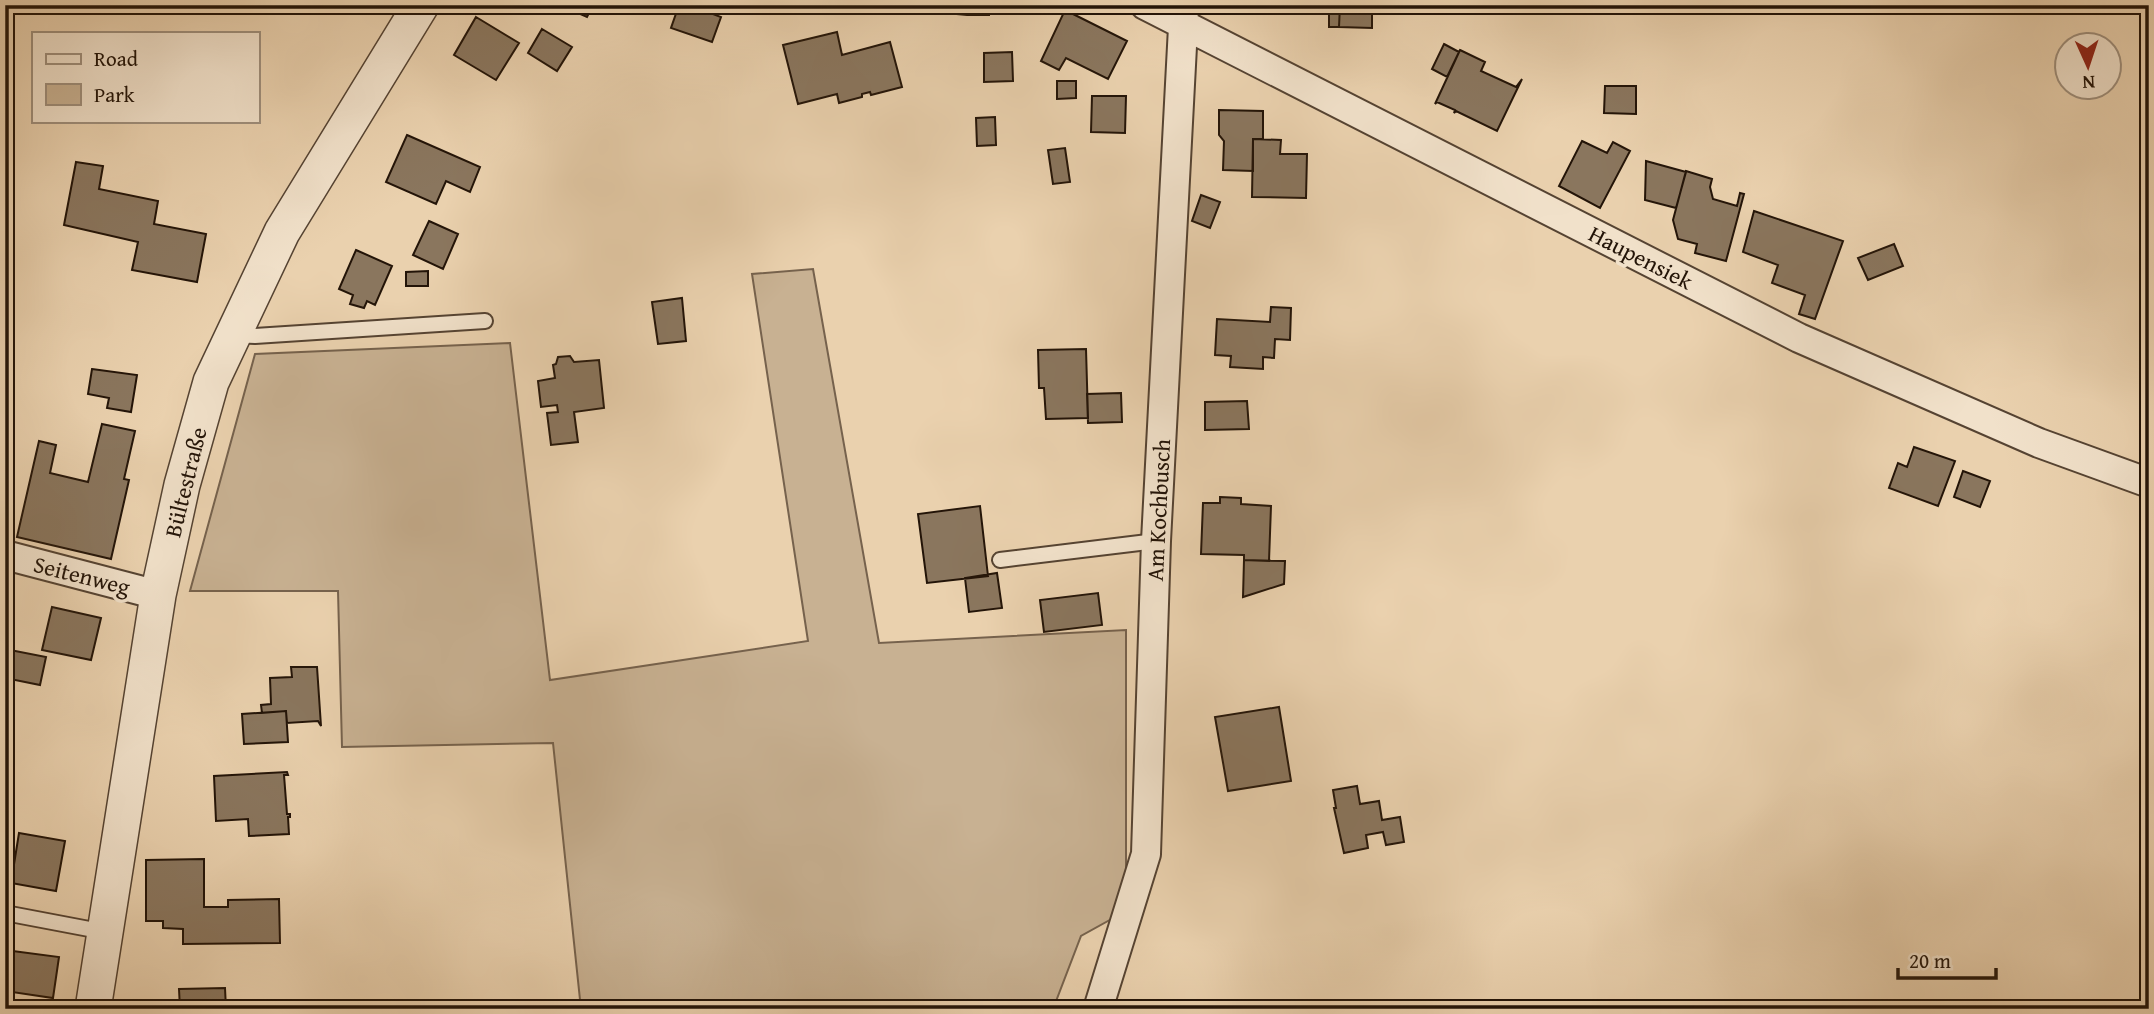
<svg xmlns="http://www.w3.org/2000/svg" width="2154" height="1014" viewBox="0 0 2154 1014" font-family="'Gentium Book Plus',serif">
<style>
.green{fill:#c8b192;stroke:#76624d;stroke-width:2}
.building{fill:#8a765e;stroke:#231408;stroke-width:2}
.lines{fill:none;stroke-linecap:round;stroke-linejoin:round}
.service-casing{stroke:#554332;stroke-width:18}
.minor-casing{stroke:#554332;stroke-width:32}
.tertiary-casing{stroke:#554332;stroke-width:38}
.service{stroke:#f1e1ca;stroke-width:14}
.minor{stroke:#f1e1ca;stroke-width:28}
.tertiary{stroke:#f1e1ca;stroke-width:35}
.labels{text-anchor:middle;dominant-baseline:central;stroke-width:7;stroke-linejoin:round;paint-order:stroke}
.street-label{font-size:23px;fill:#231408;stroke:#f1e1ca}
</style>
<rect width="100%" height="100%" fill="#ead1ae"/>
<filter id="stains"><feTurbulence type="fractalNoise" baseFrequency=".00286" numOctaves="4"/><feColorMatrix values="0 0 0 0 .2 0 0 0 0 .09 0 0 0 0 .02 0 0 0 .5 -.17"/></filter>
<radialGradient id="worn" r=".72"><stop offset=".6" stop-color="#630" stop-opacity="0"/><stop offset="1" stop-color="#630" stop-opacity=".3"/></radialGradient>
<path class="green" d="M813 269 879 643 1126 630V911L1081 936 1053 1009H581L553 743 342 747 338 591H190L255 354 510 343 550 680 808 641 752 274Z"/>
<path class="building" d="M560 5H593L587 17Z
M679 5H689L721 17 712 42 671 28Z
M925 5H989V15H967L925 11Z
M1340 5H1372V28L1339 27Z
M1340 5 1339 27H1329V6H1307Z
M1065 10 1127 41 1108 79 1066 58 1059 70 1041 61Z
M476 17 519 43 496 80 454 55Z
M542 29 572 47 557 71 528 53Z
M837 32 842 55 890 42 902 87 871 95 870 92 862 94V97L839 103 837 94 798 104 783 45Z
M1444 44 1459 52 1447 77 1432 69Z
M1460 50 1485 62 1481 71 1516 87 1522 79 1497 131 1456 111 1454 113 1455 110 1437 102 1435 104Z
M1012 52 1013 81 984 82V53Z
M1057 81H1076V98L1057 99Z
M1605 86H1636V114L1604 113Z
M1092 96H1126L1125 133 1091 132Z
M1219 110 1263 111V139H1253V171L1223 170 1224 141 1219 135Z
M995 117 996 145 977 146 976 118Z
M407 135 480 167 470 192 446 181 436 204 386 182Z
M1253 139 1281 140 1280 154H1307L1306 198 1252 197Z
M1582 141 1607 153 1613 142 1630 151 1600 208 1559 186Z
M1065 148 1070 182 1053 184 1048 150Z
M1646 161 1686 172 1676 208 1645 200Z
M76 162 103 166 99 189 158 201 154 224 206 234 197 282 132 270 138 242 64 225Z
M1686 171 1712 179 1710 187 1713 199 1737 206 1740 193 1744 194 1726 261 1695 253 1697 244 1678 239 1673 220Z
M1201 195 1220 202 1210 228 1192 221Z
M1754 211 1843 241 1815 319 1799 314 1805 295 1772 283 1778 265 1743 252Z
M429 221 458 234 443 269 413 255Z
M1894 244 1903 266 1868 280 1858 258Z
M356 250 392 266 375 305 367 301 364 308 350 304 353 295 339 289Z
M428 271V286H406V272Z
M682 298 686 341 658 344 652 302Z
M1271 307 1291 308 1290 340 1275 339 1274 358 1263 357V369L1230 367 1231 356 1215 355 1217 319 1270 322Z
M1086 349 1088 418 1046 419 1044 388H1039L1038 350Z
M570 356 574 362 599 360 604 408 574 412 578 442 551 445 547 413 558 412 557 405 541 407 538 381 555 378 553 365 556 364 558 357Z
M92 369 137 375 131 412 107 408 109 398 88 394Z
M1121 393 1122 422 1088 423 1087 394Z
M1247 401 1249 429 1205 430V402Z
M102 424 135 431 124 479 129 480 111 559 17 537 39 441 56 445 50 473 88 482Z
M1914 447 1955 461 1938 506 1889 488 1898 463 1907 467Z
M1963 471 1990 481 1980 507 1954 497Z
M1220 497 1241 498V504L1271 506 1269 561 1244 560V555L1201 554 1203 503H1220Z
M980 506 988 576 927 583 918 514Z
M1244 560 1285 561 1284 584 1243 597Z
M997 573 1002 608 969 612 965 578Z
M1098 593 1102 625 1044 632 1040 600Z
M52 607 101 618 91 660 42 650Z
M5 649 46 657 40 685 5 678Z
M291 667H317L321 726 318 721 287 723 286 711 262 713 261 705 271 704 270 678 292 677Z
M1279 707 1291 781 1228 791 1215 717Z
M286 711 288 742 244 744 242 714Z
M287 772 288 775H284L287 814H290V817H288L289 834 249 836 248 819 216 821 214 776Z
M1357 786 1360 804 1379 801 1382 820 1400 817 1404 842 1386 845 1383 832 1366 835 1368 848 1344 853 1334 808H1336L1333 790Z
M19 833 65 841 56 891 11 883Z
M204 859V907H228V900L279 899 280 943 183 944V929L163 928V921H146V860Z
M5 950 59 957 53 998 5 991Z
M225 988 226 1009H180L179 989Z"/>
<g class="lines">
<defs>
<path id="service" d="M234 335 255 336 485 321
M1000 560 1156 541
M5 913 105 932"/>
<path id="minor" d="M1145 5 1799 338 2039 443 2149 483
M5 555 158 595
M1098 1009 1146 854 1156 541 1184 8"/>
<path id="tertiary" d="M93 1009 158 595 182 485 211 382 282 232 421 5"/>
</defs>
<use href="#service" class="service-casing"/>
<use href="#minor" class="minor-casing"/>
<use href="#tertiary" class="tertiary-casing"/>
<use href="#service" class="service"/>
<use href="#minor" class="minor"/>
<use href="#tertiary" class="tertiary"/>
</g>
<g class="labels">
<g class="street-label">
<text transform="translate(1641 257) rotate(27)">Haupensiek</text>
<text transform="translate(185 482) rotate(-76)">Bültestraße</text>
<text transform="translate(1158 510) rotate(-87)">Am Kochbusch</text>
<text transform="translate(82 575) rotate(14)">Seitenweg</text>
</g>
</g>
<rect width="2154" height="1014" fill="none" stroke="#ead1ae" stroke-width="28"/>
<rect x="7" y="7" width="2140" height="1000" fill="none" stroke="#231408" stroke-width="3.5"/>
<rect x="14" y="14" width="2126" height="986" fill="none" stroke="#231408" stroke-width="2"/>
<rect x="32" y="32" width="228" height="91" fill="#f1e1ca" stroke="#9f8f7c" stroke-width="2"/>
<rect x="46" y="54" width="35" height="10" fill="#f1e1ca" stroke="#9f8f7c" stroke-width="2"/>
<text x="94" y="66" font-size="21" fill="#231408">Road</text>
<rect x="46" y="84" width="35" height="21" fill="#c8b192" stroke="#9f8f7c" stroke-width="2"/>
<text x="94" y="102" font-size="21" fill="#231408">Park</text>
<g transform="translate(2088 66) rotate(177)"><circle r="33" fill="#f1e1ca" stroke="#9f8f7c" stroke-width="2"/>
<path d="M0-5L12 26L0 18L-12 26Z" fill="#8f2418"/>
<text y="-10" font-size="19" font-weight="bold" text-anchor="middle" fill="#231408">N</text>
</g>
<path d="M1898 968v10h98v-10" fill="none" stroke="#231408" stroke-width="3.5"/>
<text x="1909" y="968" font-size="21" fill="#231408" stroke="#f1e1ca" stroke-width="5" paint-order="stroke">20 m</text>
<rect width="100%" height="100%" filter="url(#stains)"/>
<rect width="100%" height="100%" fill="url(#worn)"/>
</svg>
